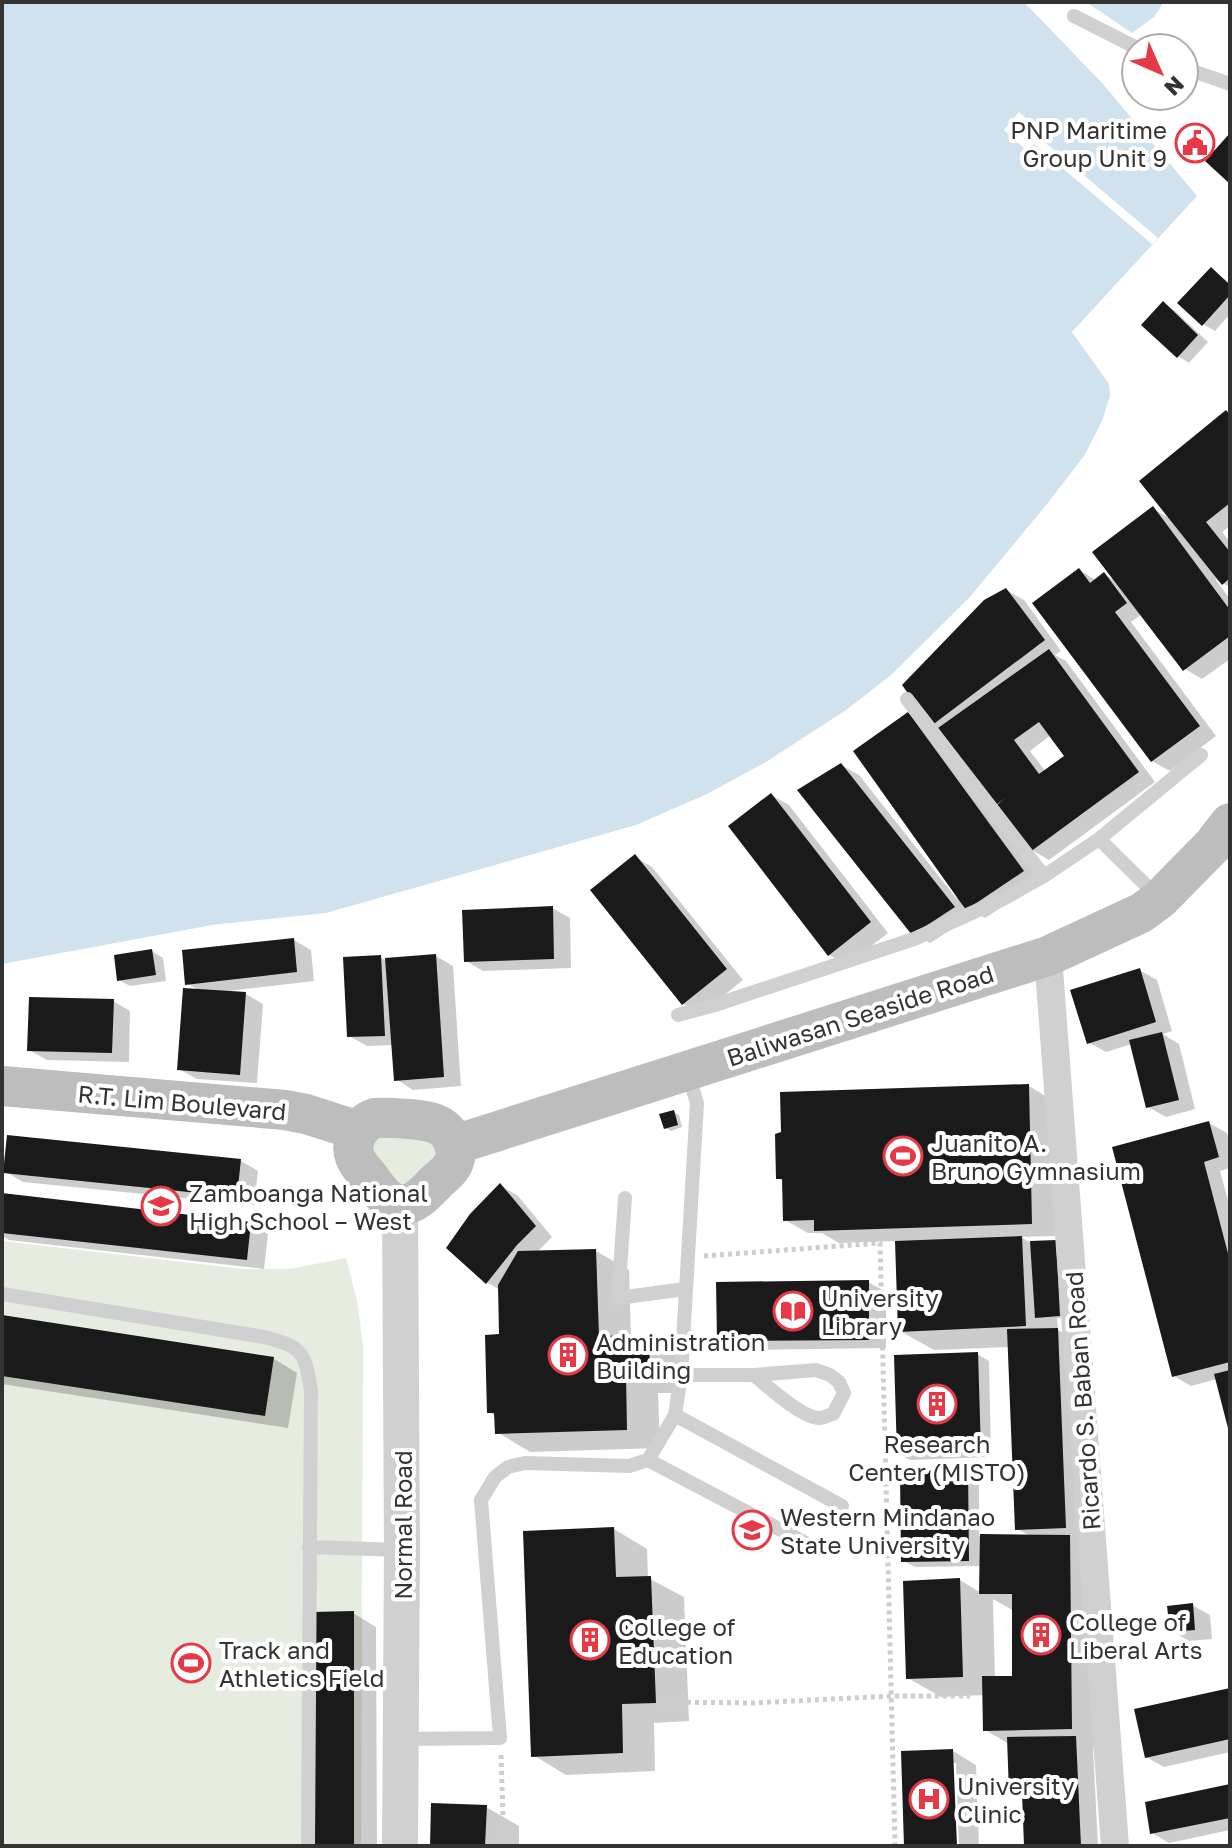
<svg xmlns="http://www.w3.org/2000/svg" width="1232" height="1848" viewBox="0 0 1232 1848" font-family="'Golos Text',sans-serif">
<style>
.green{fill:#e6ecdf}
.water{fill:#cfe2ee}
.pier{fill:#fff}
.shadow{fill:#0003;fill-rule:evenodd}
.building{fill:#1a1a1a;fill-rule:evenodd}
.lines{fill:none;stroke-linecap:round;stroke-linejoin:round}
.path{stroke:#cdcdcd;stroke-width:5;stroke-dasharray:4 4;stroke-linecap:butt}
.service{stroke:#d0d0d0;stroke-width:14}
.minor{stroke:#d0d0d0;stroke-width:28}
.tertiary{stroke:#d0d0d0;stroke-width:36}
.secondary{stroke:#bdbdbd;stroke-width:40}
.labels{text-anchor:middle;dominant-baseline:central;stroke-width:8;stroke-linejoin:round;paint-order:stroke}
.poi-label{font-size:24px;fill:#333;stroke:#fff;text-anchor:start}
.street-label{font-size:24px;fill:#333;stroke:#fff}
</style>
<rect width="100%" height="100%" fill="#fff"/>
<path class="green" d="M378 1135 431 1141 436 1154 407 1184 399 1185 372 1150 375 1137Z
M2 1241 243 1269H290L346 1258 357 1301 363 1345 361 1846H2Z"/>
<path class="water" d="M2 2H1024L1103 84 1197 196 1072 332 1109 384 1110 396 1102 421 1084 456 1047 504 969 598 891 675 846 710 766 762 707 794 636 825 326 913 212 925 2 964Z
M1086 2H1164L1154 17 1132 33Z"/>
<path class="pier" d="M1019 112 1043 133 1040 138 1158 238 1152 244 1034 144 1027 151 1004 130Z"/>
<path class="shadow" d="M1211 269 1230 283V314L1215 331 1203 324Z
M1163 304 1174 310 1208 342 1189 363 1178 356Z
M1226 413 1230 415V526L1222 532 1230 542V587L1215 579 1230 599V659L1202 679 1185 669 1142 614 1131 622 1216 736 1170 771 1152 761 1079 570 1096 580 1104 574 1119 583 1153 509 1171 519Z
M1006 590 1024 600 1061 651 1055 655 1066 661 1155 782 1049 860 1032 850 942 731 932 725ZM1051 735 1067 756 1046 772 1030 751Z
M908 714 926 724 1040 882 985 918 962 905 971 917 930 943 913 933 841 765 859 775 956 898 959 896Z
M771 795 789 805 888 933 847 965 830 955 731 827Z
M635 857 652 867 743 980 701 1014 683 1004Z
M552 908 570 918 571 968 483 971 466 961Z
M294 940 311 950 314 981 228 991V993L246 994 263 1004 257 1083 197 1079 179 1069 200 991 187 983Z
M152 951 163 958 166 981 130 986 119 980Z
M436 956 453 966 461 1086 413 1090 396 1079 393 1045 367 1046 349 1036 380 957 385 960Z
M1139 970 1157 980 1172 1031 1163 1034 1179 1044 1195 1109 1166 1117 1148 1107 1132 1044 1106 1052 1088 1042Z
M113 1001 130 1011 129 1062 47 1060 29 1050Z
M1029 1086 1052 1100 1055 1236 1021 1237 1031 1243 1055 1242 1065 1318H1057L1058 1330 1091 1349 1104 1747 1093 1748 1098 1846H1026L1024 1800 1011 1792 1009 1744 985 1730 984 1695 941 1697 908 1678 960 1580 981 1593V1566L915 1567 903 1561 967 1472 979 1478V1536H1031L1017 1529 1010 1347 934 1350 900 1331 897 1241 839 1243 822 1233H808L785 1220 784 1181 778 1178ZM993 1599 1014 1611V1678H995Z
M674 1112 679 1115 682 1127 671 1131 666 1128Z
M1209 1123 1227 1133 1230 1146V1168L1220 1171 1230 1208V1428L1217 1379 1191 1386 1174 1376Z
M241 1161 258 1171 254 1205 23 1182 6 1172Z
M501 1186 518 1196 552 1237 537 1252 596 1251 629 1270 631 1337H649L682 1356 683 1393H658L660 1448 530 1452 497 1432 496 1416 489 1412 501 1336 500 1290 488 1283 449 1248Z
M2 1195 251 1224 268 1234 264 1269 9 1240 2 1236Z
M868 1282 886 1292V1348L736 1350 719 1340Z
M2 1317 274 1359 297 1373 288 1428 2 1384Z
M977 1354 989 1361 991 1457 910 1460 899 1454Z
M614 1529 647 1549 648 1578 684 1597 689 1721 654 1723 655 1771 566 1775 533 1755Z
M1192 1605 1210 1615 1212 1639 1189 1641 1172 1631Z
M353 1613 376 1627 377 1846H315Z
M1230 1690V1752L1164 1767 1146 1757Z
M953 1751 976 1765 979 1846H959L956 1763H952L955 1846H906Z
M1230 1786V1830L1169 1843 1152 1833Z
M486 1807 519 1826V1846H432Z"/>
<path class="building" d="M1230 133V184L1205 161Z
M1211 267 1230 285V295L1202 326 1177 303Z
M1163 301 1198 335 1177 358 1141 325Z
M1226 410 1230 415V503L1206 522 1230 552V578L1222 585 1139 481Z
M1153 506 1230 610V636L1183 671 1092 552Z
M1079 568 1090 583 1104 572 1127 603 1115 612 1200 726 1151 762 1032 603Z
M1006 588 1045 640 931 726 902 685 984 600Z
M1049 649 1139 772 1030 852 997 805 1005 798 996 805 938 728ZM1039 722 1064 756 1039 774 1014 740Z
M908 712 1024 871 966 910 853 751Z
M841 763 955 907 912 935 797 790Z
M771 793 871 922 828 956 728 826Z
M635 854 727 969 682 1005 590 890Z
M553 906 554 959 464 962 462 910Z
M294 938 297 972 185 985 182 950Z
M152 949 156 975 117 981 114 955Z
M436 954 444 1077 394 1081 385 958Z
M381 955 385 1036 347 1037 343 957Z
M1140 968 1156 1022 1087 1044 1070 990Z
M183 988 246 992 240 1075 177 1070Z
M29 997 114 999 112 1053 27 1051Z
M1162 1032 1179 1100 1146 1108 1129 1040Z
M1029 1084 1032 1224 814 1231V1220L783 1221 782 1179H776L775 1134 781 1132 780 1092Z
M674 1110 678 1125 664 1129 659 1114Z
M1209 1121 1219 1157 1204 1162 1230 1261V1362L1172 1377 1112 1147Z
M7 1135 241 1159 237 1197 3 1173Z
M500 1183 536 1226 517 1245 486 1284 446 1248 470 1214Z
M2 1193 251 1222 247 1260 2 1233Z
M1022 1236 1026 1326 898 1332 895 1241Z
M1056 1240 1060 1316 1035 1318 1030 1241Z
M596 1249 599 1336 649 1335 650 1374 626 1375 627 1430 495 1434 494 1413H487L485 1335 499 1334 498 1285 518 1251Z
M869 1280V1340L717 1341 716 1282Z
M2 1315 274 1357 265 1416 2 1376Z
M1058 1328 1066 1528 1015 1530 1007 1329Z
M978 1352 981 1452 897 1455 894 1355Z
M1230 1370V1432H1229L1214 1374Z
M968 1470 969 1561 901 1562 900 1471Z
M614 1527 616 1577 651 1576 656 1703 622 1704 623 1753 531 1757 523 1531Z
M980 1534 1070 1535 1072 1729 983 1731 982 1676H1012V1594H979Z
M960 1578 963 1677 906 1679 903 1581Z
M1193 1603 1195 1630 1170 1632 1167 1606Z
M354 1611V1846H313V1612Z
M1230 1688V1739L1145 1758 1134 1709Z
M1076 1736 1081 1846H1024L1022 1793H1009L1007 1737Z
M953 1749 957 1846H904L901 1751Z
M1230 1784V1818L1150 1834 1145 1802Z
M431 1803 487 1805 485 1846H430Z"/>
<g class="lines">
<path class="path" d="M704 1256 880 1243 895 1846
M663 1702 753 1703 892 1696H970
M501 1755 504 1846"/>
<path class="service" d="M1074 16 1137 48
M1184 68 1230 84
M907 699 1044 876 1099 839 1201 755
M1099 839 1159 898
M678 1015 715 1005 914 939 1005 898 1044 876
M625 1198 618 1298 685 1289
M2 1294 264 1337C303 1347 305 1352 311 1391L308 1846
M681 1375H754L816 1370 830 1375 839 1382 844 1393 833 1414C828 1415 825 1418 820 1418 803 1419 767 1386 754 1375
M675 1415 842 1506
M648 1460 819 1550
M309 1547 402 1550
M401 1739 500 1738 481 1500 495 1477 508 1467 525 1463 629 1466 648 1460 675 1415 681 1375 697 1103 688 1074"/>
<path class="minor" d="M1048 956 1115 1846"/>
<path class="tertiary" d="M400 1204 402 1550 400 1846"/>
<path class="secondary" d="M2 1086 285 1110 306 1114 359 1131
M375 1118C387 1117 425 1119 436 1124 451 1130 460 1150 453 1164 449 1172 441 1177 436 1182 428 1190 418 1202 407 1204 389 1208 378 1189 369 1177 364 1171 358 1165 355 1157 349 1141 360 1123 375 1118Z
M454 1145 1048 956 1141 913 1160 899 1213 845 1230 823"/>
</g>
<defs>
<symbol id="civic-ring" viewBox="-11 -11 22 22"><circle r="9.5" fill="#fff" stroke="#e63946" stroke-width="1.5"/><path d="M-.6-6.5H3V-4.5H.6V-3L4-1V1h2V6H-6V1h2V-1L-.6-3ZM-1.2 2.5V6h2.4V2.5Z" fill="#e63946"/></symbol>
<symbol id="stadium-ring" viewBox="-11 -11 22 22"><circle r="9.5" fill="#fff" stroke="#e63946" stroke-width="1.5"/><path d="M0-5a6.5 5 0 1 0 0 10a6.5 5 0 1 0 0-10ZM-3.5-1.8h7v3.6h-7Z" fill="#e63946"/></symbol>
<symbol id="school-ring" viewBox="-11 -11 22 22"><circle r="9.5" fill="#fff" stroke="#e63946" stroke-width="1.5"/><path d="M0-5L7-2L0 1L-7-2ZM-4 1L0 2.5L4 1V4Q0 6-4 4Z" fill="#e63946"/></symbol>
<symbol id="library-ring" viewBox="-11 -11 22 22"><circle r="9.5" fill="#fff" stroke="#e63946" stroke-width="1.5"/><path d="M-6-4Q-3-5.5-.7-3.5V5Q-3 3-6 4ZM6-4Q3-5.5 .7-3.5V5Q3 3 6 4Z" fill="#e63946"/></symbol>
<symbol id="building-ring" viewBox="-11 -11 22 22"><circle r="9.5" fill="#fff" stroke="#e63946" stroke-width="1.5"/><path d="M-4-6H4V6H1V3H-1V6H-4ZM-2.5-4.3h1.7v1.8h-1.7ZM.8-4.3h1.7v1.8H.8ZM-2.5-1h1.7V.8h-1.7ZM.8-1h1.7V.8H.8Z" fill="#e63946"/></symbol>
<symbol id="university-ring" viewBox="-11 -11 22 22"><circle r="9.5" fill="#fff" stroke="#e63946" stroke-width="1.5"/><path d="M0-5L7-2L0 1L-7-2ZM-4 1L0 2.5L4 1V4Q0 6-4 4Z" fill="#e63946"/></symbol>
<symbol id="hospital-ring" viewBox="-11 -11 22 22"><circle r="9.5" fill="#fff" stroke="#e63946" stroke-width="1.5"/><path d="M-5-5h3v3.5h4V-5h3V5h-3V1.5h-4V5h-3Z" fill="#e63946"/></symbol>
</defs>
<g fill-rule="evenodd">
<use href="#civic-ring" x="1173" y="121" width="44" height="44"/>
<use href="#stadium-ring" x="881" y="1134" width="44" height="44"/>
<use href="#school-ring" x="139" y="1184" width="44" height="44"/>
<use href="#library-ring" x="771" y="1289" width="44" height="44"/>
<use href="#building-ring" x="546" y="1333" width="44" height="44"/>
<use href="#building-ring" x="915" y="1382" width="44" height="44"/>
<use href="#university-ring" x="730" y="1508" width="44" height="44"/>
<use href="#building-ring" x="1019" y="1613" width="44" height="44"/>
<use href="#building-ring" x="568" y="1618" width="44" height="44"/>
<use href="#stadium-ring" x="169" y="1641" width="44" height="44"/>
<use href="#hospital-ring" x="907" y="1777" width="44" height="44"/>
</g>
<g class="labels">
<g class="poi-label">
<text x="1167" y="129" text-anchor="end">PNP Maritime<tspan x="1167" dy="28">Group Unit 9</tspan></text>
<text x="931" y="1142">Juanito A.<tspan x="931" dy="28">Bruno Gymnasium</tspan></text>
<text x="189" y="1192">Zamboanga National<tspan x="189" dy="28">High School – West</tspan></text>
<text x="821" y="1297">University<tspan x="821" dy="28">Library</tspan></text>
<text x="596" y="1341">Administration<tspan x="596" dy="28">Building</tspan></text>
<text x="937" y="1443" text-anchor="middle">Research<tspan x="937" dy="28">Center (MISTO)</tspan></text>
<text x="780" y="1516">Western Mindanao<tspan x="780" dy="28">State University</tspan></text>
<text x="1069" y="1621">College of<tspan x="1069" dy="28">Liberal Arts</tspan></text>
<text x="618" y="1626">College of<tspan x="618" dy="28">Education</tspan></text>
<text x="219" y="1649">Track and<tspan x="219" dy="28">Athletics Field</tspan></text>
<text x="957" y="1785">University<tspan x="957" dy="28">Clinic</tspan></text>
</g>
<g class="street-label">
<text transform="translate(860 1015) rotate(-18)">Baliwasan Seaside Road</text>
<text transform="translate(182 1102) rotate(5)">R.T. Lim Boulevard</text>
<text transform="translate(1082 1401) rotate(-94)">Ricardo S. Baban Road</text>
<text transform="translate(402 1525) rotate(-90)">Normal Road</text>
</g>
</g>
<rect width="1232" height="1848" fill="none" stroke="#333333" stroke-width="8"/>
<g transform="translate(1160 72) rotate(135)"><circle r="38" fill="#ffffff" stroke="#adadad" stroke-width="2"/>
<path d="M0-6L14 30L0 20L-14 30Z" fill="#e63946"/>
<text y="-12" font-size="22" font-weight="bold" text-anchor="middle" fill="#333333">N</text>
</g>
</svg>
